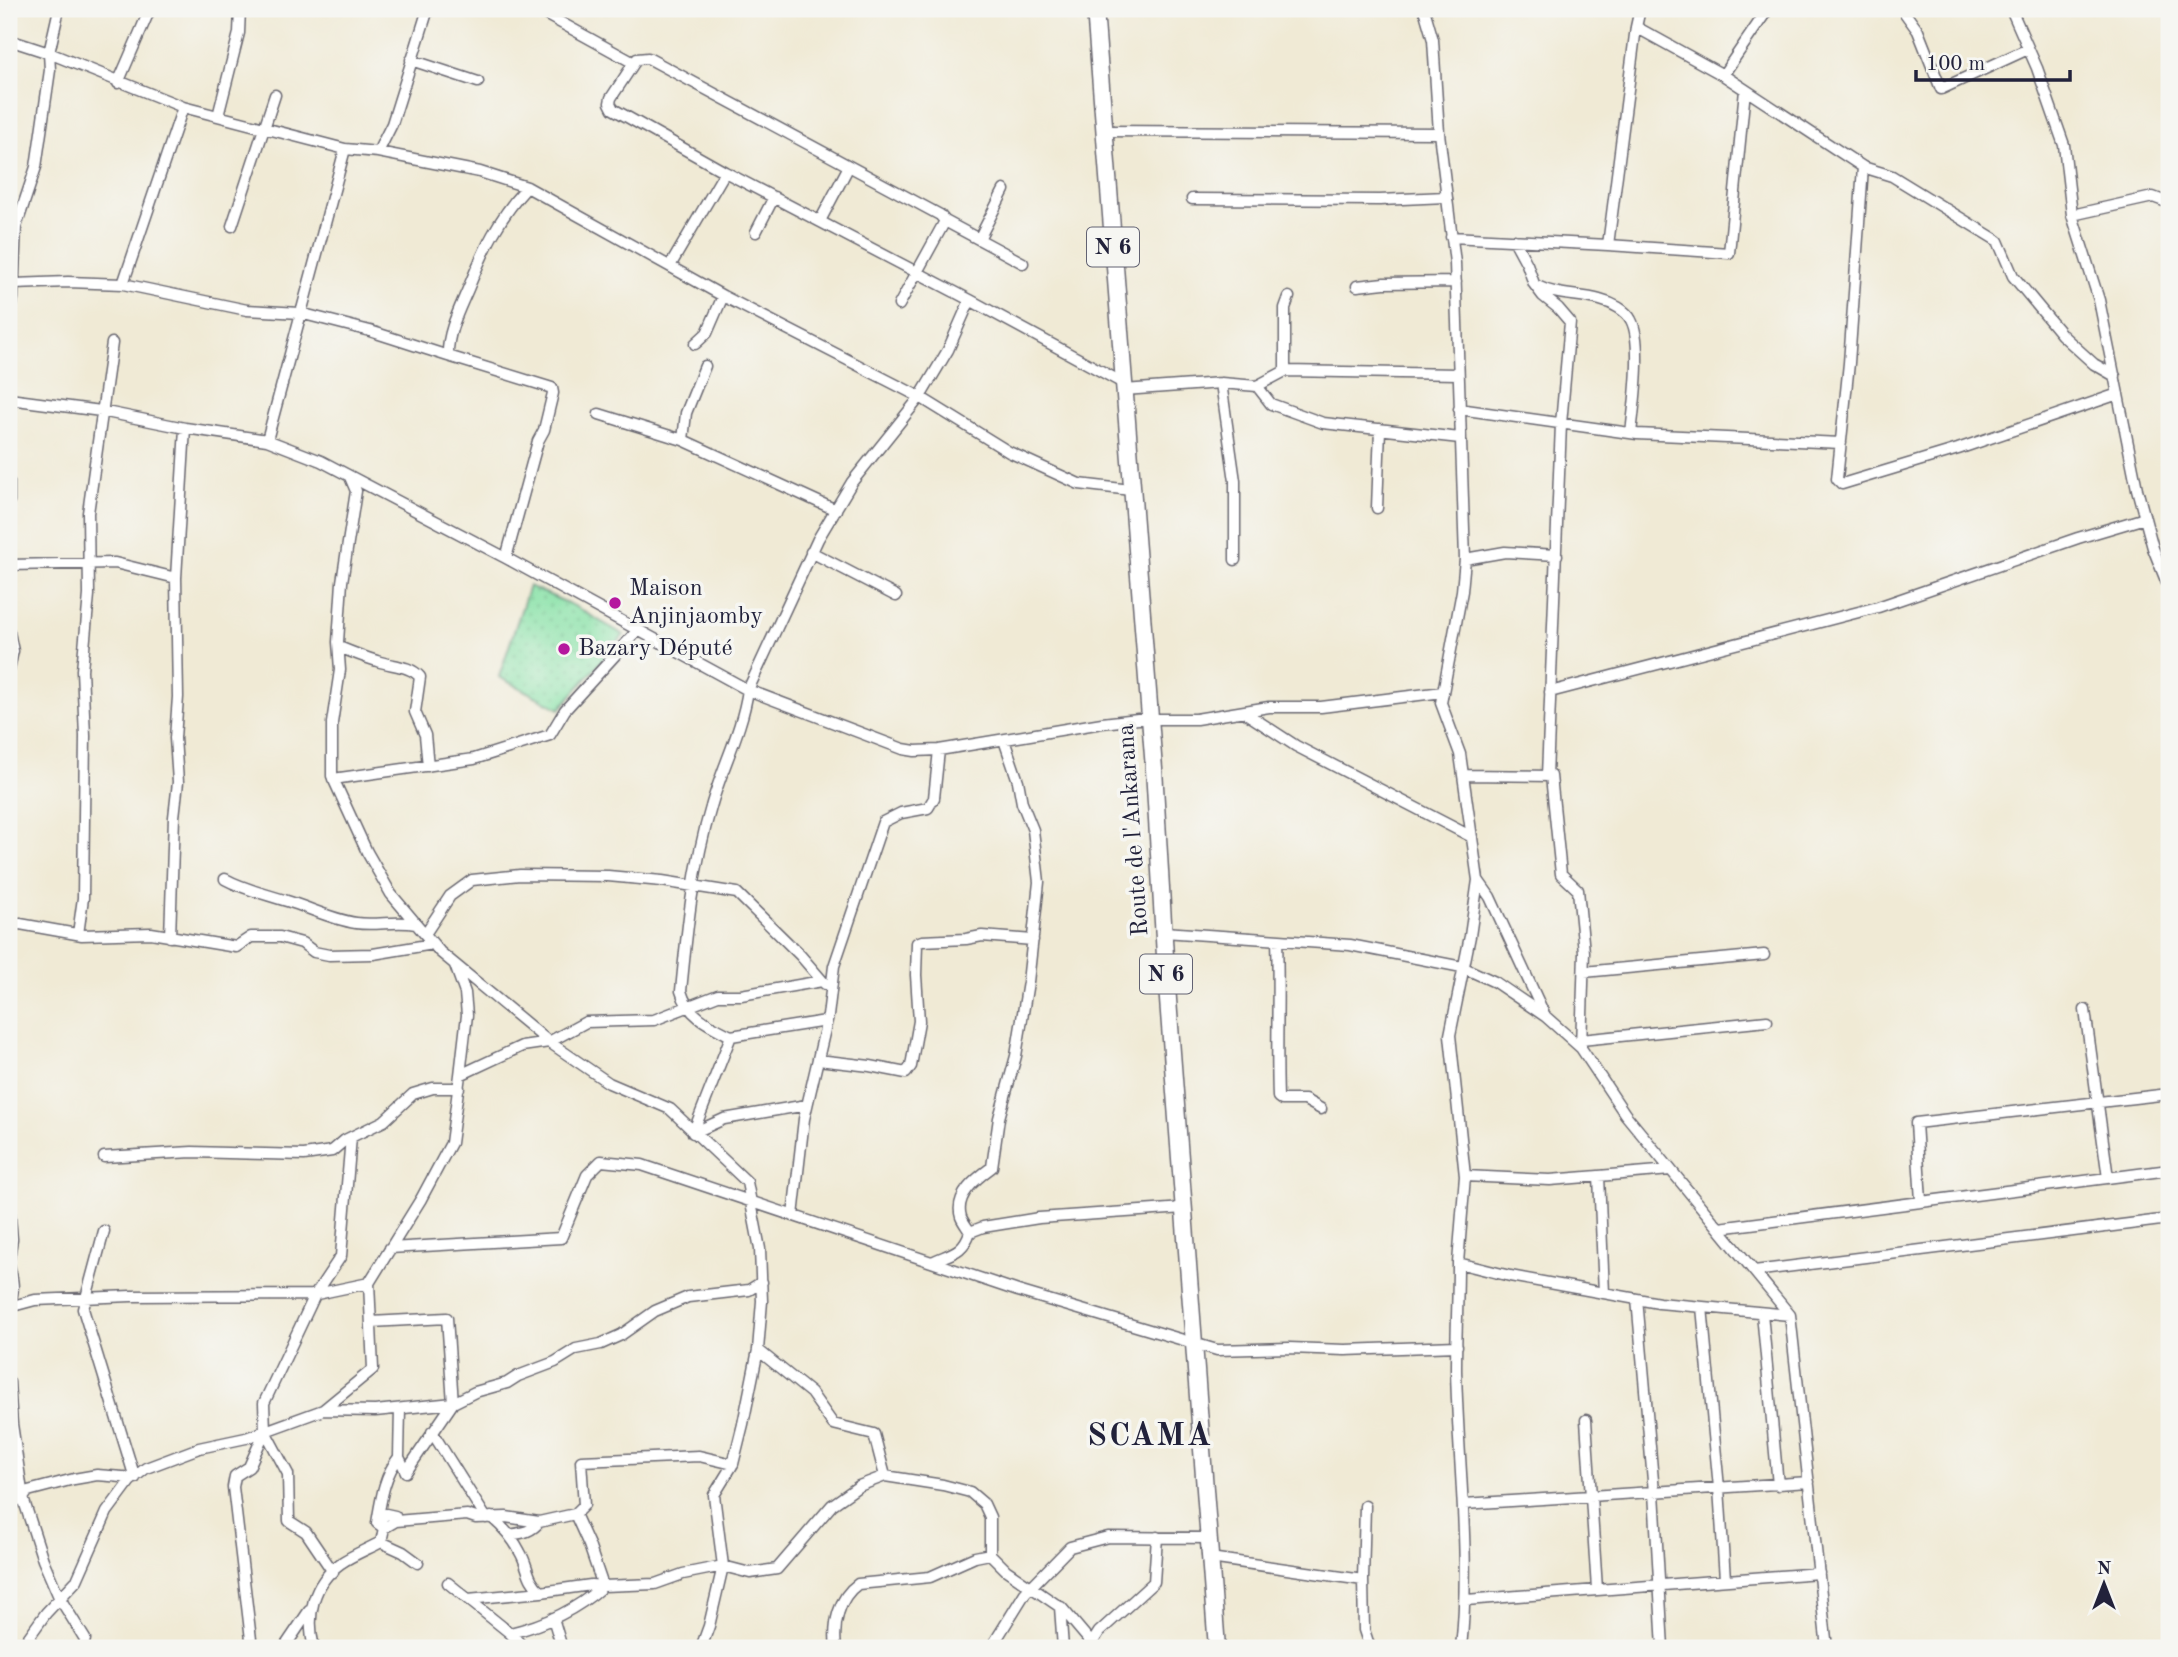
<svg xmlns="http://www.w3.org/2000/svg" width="2178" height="1657" viewBox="0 0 2178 1657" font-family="'Old Standard TT',serif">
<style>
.grass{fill:url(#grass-dots);stroke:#558271;stroke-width:2}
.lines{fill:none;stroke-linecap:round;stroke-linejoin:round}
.minor-casing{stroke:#6a6871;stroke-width:13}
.primary-casing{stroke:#6a6871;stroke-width:19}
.minor{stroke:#fff;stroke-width:10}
.primary{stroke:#fff;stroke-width:16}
.poi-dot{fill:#b5179e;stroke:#f6f6f2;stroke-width:2.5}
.labels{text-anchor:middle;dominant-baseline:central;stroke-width:7;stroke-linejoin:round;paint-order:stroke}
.shield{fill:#f6f6f2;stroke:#626272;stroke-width:2}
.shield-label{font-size:23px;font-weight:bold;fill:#22223b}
.poi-label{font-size:24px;fill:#22223b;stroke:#f6f6f2;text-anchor:start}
.street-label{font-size:24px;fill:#22223b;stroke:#f6f6f2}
.district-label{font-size:32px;font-weight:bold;letter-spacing:2px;fill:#22223b;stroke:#f6f6f2}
</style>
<defs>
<pattern id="grass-dots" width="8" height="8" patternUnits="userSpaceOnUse" patternTransform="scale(1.75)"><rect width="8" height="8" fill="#88e2a7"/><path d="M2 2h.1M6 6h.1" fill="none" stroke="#75c291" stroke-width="1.8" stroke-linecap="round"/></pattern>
</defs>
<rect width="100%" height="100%" fill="#f6f6f2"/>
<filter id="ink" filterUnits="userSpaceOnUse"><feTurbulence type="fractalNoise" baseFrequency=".0143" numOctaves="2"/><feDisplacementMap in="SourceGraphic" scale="14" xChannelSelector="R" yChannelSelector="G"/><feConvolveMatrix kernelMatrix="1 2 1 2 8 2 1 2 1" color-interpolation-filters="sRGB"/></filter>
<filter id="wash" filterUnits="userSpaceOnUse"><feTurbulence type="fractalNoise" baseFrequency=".00686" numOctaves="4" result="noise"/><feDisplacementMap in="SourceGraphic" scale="28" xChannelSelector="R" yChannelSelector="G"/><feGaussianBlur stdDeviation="1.57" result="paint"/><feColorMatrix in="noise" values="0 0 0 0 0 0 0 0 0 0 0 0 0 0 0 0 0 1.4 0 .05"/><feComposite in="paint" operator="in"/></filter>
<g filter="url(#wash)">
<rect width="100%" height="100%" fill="#f0ead5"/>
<path class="grass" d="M529 586 572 605 624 635 560 709 499 677Z"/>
</g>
<g filter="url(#ink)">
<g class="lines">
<defs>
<path id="minor" d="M536 9 634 63 611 98 610 103 613 109 725 172 970 300
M1424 9 1433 40 1439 133
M1768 9 1723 75 1863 167 1849 363 1837 479 1842 484 1958 449 2118 394
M1902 9 1918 31 1941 89 2028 49
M2011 9 2037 68 2064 145 2072 215 2099 300 2137 489 2153 548 2169 588
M1636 27 1723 75
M9 40 49 53 183 107 345 149 378 152 480 172 527 187 723 296 920 397 1009 452 1079 484 1131 490
M411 60 478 82
M634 63 637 59 648 58 940 215 945 221 899 305
M118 83 150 9
M218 116 239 33 240 9
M1103 131 1439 133 1455 263 1465 559 1462 591 1441 703 1460 754 1478 880 1490 897 1545 1016
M378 152 392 124 428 9
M1863 167 1892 176 1998 241 2013 276 2062 335 2094 364 2115 376
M1192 199 1380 200 1446 197
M2072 215 2153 197 2169 203
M820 221 849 166
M945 221 1023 263
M232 226 275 95
M756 232 774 197
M1451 237 1608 245 1636 27 1640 9
M979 239 1004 190
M1514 240 1527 264 1534 284 1543 296 1558 308 1570 322 1561 424 1547 776
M1608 245 1729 253 1745 90
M670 266 725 172
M14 284 68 282 123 284 247 310 300 313 370 331 448 356
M123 284 183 107
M1357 286 1384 283 1456 282
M1537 286C1557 296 1579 294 1600 300 1612 303 1626 310 1631 320 1643 342 1634 407 1631 433
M9 321 13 298 16 227 36 167 50 70 49 53 59 9
M695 344 707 333 723 296
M1285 371 1458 374
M1221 383 1235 481V560
M1257 386 1271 404 1323 423 1460 438
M1124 390 1221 383 1257 386 1285 371V308L1289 297
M9 399 101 411 185 428 267 440 321 461 506 558 748 690 818 539 852 482 920 397 948 350 970 300 1123 383
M1459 409 1637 434 1841 443
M599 414 683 440 836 510
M9 435 10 400
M267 440 345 149
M683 440 686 413 705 366
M350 477 356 491 342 582 338 642 340 670 332 723V776L367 852 391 894 440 952 549 1042 609 1083 670 1109 747 1182 760 1249 762 1301 758 1350 743 1424 733 1464 714 1495 723 1566 709 1626 701 1648
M9 482V501
M1377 508 1380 429
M811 552 896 596
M506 558 538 441 544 430 553 393 552 388 448 356C447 333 459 310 468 289 484 250 498 218 527 187
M1465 559 1505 552 1557 555
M9 565 115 563 176 578
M9 632 13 651 9 669
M339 647C351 652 364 657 377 661 391 666 410 665 420 677L415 712 425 735 428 766
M1550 692 1878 607 2078 538 2145 518
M1244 712 1296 746 1472 837
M1463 775 1551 776 1561 874 1578 890 1584 952 1581 1048
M333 779 474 759 550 735 565 710 638 630
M225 879C245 890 266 894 287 901 310 908 331 919 356 923 376 926 396 920 416 924
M1478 880 1470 936 1450 1035 1465 1176 1550 1180 1671 1170
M9 925 20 924 82 935 151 933 236 947 251 937H280L302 943 314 952 329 955 373 954 433 944
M1164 932 1350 945 1462 967 1495 982 1545 1016 1581 1048 1625 1114 1790 1315 1827 1648
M78 934 83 898 85 736 82 670 89 595 88 513 112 343
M425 934 450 896 472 880 520 875 608 876 662 881 737 893 800 955 825 984
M170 937 174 817 178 782 175 738 178 697 176 578 185 428
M1277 940C1279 992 1276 1044 1278 1097L1282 1100H1305L1321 1109
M455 965 465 993 467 1015 460 1075
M1584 972 1764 955
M2085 1010 2108 1178
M731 1036C709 1025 688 1016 681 991 687 929 693 867 711 807 722 767 742 731 748 690L903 749 915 751 939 750 1102 723 1138 719H1196L1269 707H1321L1443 692
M1581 1040 1767 1021
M818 1060 870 1066 906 1073 911 1066 919 1021 916 975 917 943 922 941 966 939 982 936 1033 940
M693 1133 731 1036 826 1021
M693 1133 724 1119 807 1105
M104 1157 192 1152 304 1155 332 1151 345 1140 384 1121 413 1094 433 1088H459
M1599 1176 1604 1293
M1921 1201 1916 1123 2169 1094
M9 1206 12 1239 9 1258
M793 1216 804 1119 828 1016 834 966 883 822 901 813 928 808 934 798 939 750
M1719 1228 2169 1170
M970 1232 983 1227 1039 1218 1184 1208
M390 1248 561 1238 587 1175 601 1161 642 1165 1018 1291 1217 1350 1289 1348 1345 1350 1457 1346
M932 1262C951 1253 963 1253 970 1232 967 1227 963 1222 961 1217 954 1195 977 1178 992 1167L999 1118 1016 1056 1028 982 1039 882 1033 830 1022 803 1018 781 1004 740
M1458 1263 1465 1176
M9 1265C12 1277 16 1291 9 1302
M1754 1271 2169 1219
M1637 1299 1654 1492 1663 1648
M9 1307 35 1300 131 1296 312 1295 369 1283
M1702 1307 1719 1488 1725 1579
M1762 1313 1778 1485
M371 1322 447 1318 453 1403 406 1472 399 1457 400 1409
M758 1350 811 1393 833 1424 874 1434 885 1476
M9 1382 12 1424 23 1498 9 1503
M323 1410 375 1411 453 1403 475 1392 507 1383 518 1376 555 1362 576 1349 601 1344 621 1335 655 1311 688 1297 749 1290 762 1282
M1586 1420 1597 1589
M432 1432 486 1518
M1464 1504 1809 1482
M575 1514 589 1545 603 1586 655 1584 683 1574 723 1566 750 1573 777 1569 832 1505 859 1486 885 1476 943 1485 970 1492 984 1504 990 1517V1554L1006 1570 1060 1607 1063 1648
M396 1521 467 1515 476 1518 506 1517 539 1522 575 1514 584 1505 581 1461 699 1456 733 1464
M377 1523 386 1514 395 1516 396 1521 384 1528 377 1523C381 1499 384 1476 399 1457
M509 1535C521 1533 532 1532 539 1522
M381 1542 403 1552 418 1563
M1210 1558 1363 1580 1365 1506
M333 1572 306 1532 289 1521 288 1474 265 1431 264 1403 315 1295 341 1256 351 1137
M1363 1580 1364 1630 1370 1648
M448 1583 510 1633C544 1625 577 1609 603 1586L591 1585 541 1592C526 1578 529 1567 520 1552 513 1538 503 1527 491 1517
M468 1599 541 1592
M1466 1600 1819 1573
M1061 1607 1094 1646
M553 1618 562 1648
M510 1633 524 1648
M21 1648 46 1613 77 1580 107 1512 130 1481 146 1468 199 1448 246 1438 323 1410 373 1369 369 1283 421 1199 451 1143 460 1075 522 1046 549 1042 586 1022 654 1020 718 995H741L822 981
M83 1648 85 1639 59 1597 43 1560 23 1498 28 1491 74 1479 97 1475 135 1478 83 1309 104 1231
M252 1648 233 1487 235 1476 249 1467 265 1431
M284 1648 309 1611
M314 1648C306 1616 312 1584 341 1563 353 1555 368 1549 381 1542L384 1528
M836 1648C833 1625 838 1598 858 1584L930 1577 975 1557 990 1554
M991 1648 1025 1593 1070 1547 1108 1537 1208 1538
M1089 1648 1099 1632 1154 1582 1157 1537
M1461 1648C1471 1554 1458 1464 1456 1370 1456 1335 1458 1299 1458 1263L1510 1276 1659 1303 1790 1315"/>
<path id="primary" d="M1095 9 1154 769 1166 973 1217 1648"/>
</defs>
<use href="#minor" class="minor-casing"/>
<use href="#primary" class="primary-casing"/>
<use href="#minor" class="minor"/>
<use href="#primary" class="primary"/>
</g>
</g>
<g class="poi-dot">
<circle cx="615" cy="603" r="7"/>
<circle cx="564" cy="649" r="7"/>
</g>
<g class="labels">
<g class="shield">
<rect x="1087" y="227.5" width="52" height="39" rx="5"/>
<rect x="1140" y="954.5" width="52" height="39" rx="5"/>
</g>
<g class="shield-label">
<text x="1113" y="247">N 6</text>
<text x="1166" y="974">N 6</text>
</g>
<g class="poi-label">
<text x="629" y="589">Maison<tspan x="629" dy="28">Anjinjaomby</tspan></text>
<text x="578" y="649">Bazary Député</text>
</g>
<g class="street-label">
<text transform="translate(1134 830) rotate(-94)">Route de l'Ankarana</text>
</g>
<g class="district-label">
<text x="1150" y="1437">SCAMA</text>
</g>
</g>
<rect width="2178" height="1657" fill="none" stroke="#f6f6f2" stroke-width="35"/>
<g transform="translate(2104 1584)" stroke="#f6f6f2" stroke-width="5" paint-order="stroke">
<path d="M0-5L12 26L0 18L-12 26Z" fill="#22223b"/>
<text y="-10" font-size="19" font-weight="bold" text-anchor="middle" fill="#22223b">N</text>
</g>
<path d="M1916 70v10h154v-10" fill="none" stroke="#22223b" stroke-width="3.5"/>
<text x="1926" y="70" font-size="21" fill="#22223b" stroke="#f6f6f2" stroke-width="5" paint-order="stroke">100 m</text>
</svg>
